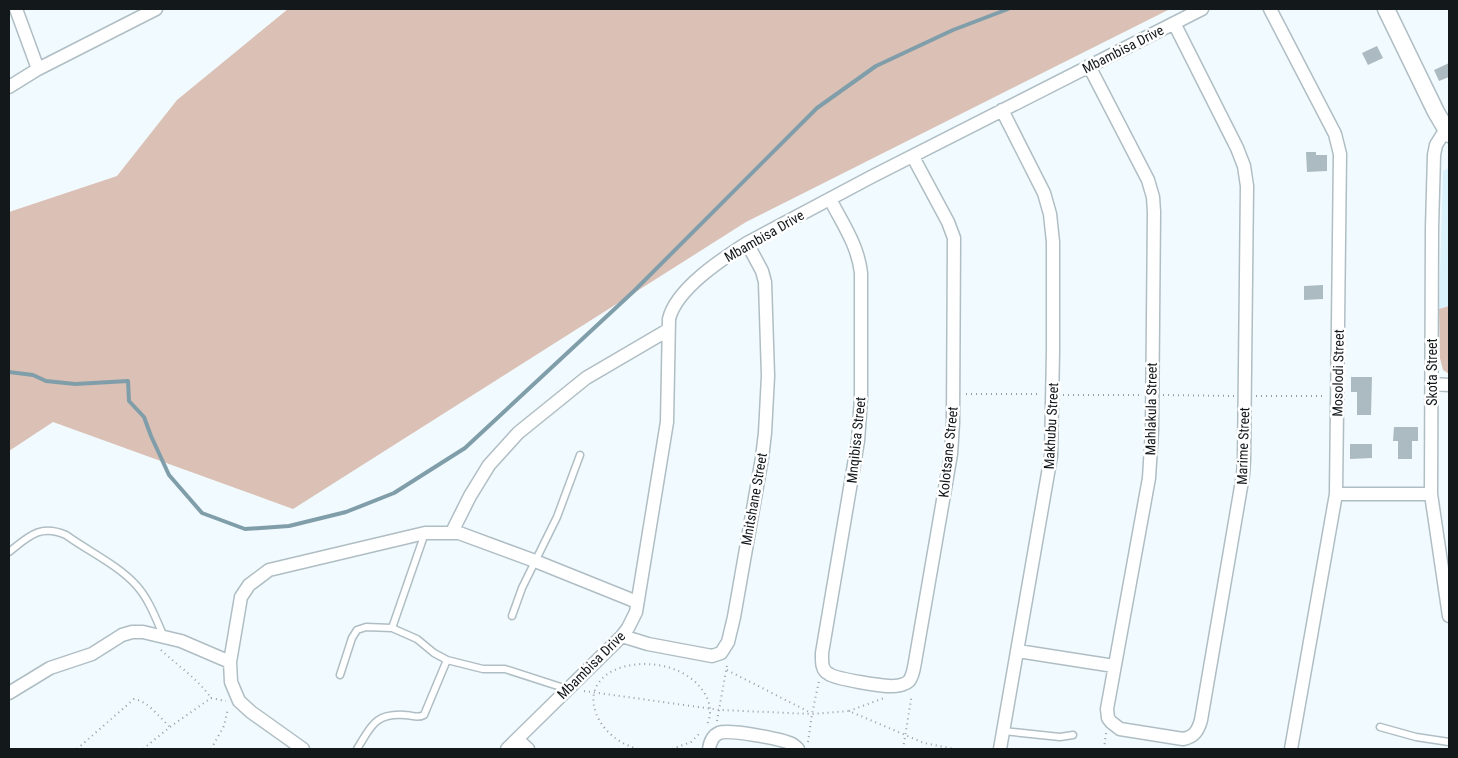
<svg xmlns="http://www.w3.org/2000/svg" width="1458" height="758" viewBox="0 0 1458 758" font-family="'Roboto Condensed',sans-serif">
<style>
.built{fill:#d9f2fb}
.green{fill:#dac0b5}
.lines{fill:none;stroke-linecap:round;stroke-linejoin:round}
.stream{stroke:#809eaa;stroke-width:4}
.building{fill:#acbbc1}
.service-casing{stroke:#afbec4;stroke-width:9}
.minor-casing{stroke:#afbec4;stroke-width:15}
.tertiary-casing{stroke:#afbec4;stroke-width:19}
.path{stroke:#979ea2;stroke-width:2;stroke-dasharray:1 4;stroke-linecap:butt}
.service{stroke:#fff;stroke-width:6}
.minor{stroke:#fff;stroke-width:12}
.tertiary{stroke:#fff;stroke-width:16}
.labels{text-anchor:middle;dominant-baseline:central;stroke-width:5;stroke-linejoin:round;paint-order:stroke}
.street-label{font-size:14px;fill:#13181b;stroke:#fff}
</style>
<rect width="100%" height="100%" fill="#f1fafe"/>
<path class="built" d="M1449 168V306L1439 309 1443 171Z"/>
<path class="green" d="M288 9H1170L746 222 293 509 53 422 9 451V212L117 176 177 100Z
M1449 306V374L1443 370 1440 358 1439 309Z"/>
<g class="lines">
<path class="stream" d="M9 372 33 375 46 381 75 384 128 381 129 401 144 417 151 436 169 475 202 513 245 529 289 526 346 512 394 493 465 448 634 291 817 108 876 66 953 30 1008 9"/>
</g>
<path class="building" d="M1377 46 1383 58 1368 65 1362 53Z
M1449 63V77L1439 81 1434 70Z
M1306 152H1316V155H1327V171L1307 172Z
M1323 285V299L1304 300V286Z
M1351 377H1372L1371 415H1357V392H1351Z
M1394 427H1418V441H1412V459H1398V441H1393Z
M1350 444H1372V458L1350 459Z"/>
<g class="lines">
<defs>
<path id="service" d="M9 552C29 536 40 524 66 535 88 551 118 565 136 585 149 599 156 619 164 637
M512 616 522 588 557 517 580 455
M392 628 425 533
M447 660 483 669H505L567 689
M340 675 352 638 357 630 366 627 392 628 417 639 434 653 447 660 424 715C417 719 412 715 405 715 374 713 371 727 357 749
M1380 727 1416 737 1449 742
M1003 731 1060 737 1073 735"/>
<path id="minor" d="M16 9 38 69
M1270 9 1335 134 1340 154 1336 494 1291 749
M1089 66 1148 180 1153 197 1154 212 1152 430 1149 478 1107 709 1108 718 1111 722 1120 729 1183 739C1194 737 1198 731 1201 720L1243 475 1244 460 1247 186 1244 166 1237 148 1174 23
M9 87 38 69 156 9
M1446 129 1436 145 1434 155 1432 228 1431 494 1449 616
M830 199C842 223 858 245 861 273V398L858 441 822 653C822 661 821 670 829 674 836 679 885 687 894 686 899 686 906 684 909 681 913 676 914 668 915 662L951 454 953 423 954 238 948 222 913 157
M1432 384 1449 385
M1336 494H1431
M452 532 470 496 489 465 518 433 586 378 668 330
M622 636 648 644 712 656 721 653 728 642 734 617 762 458 765 433 768 376 765 282 762 271 747 243
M1018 651 1114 666
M9 693 50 668 92 654 122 635 132 632H143L181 641 230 662
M517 739 528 749
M303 749 251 712 239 701 231 682 230 662 241 597 249 585 269 570 425 533H459L535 561 637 602
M507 749 622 636 628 628 636 612 667 422 669 319C676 289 722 259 747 243L871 177 1202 9
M709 749C710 742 712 736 719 733 729 729 782 739 792 744 794 745 797 748 798 749
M1000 749 1051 456 1053 351V242L1050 214 1044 193 1002 110"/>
<path id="tertiary" d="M1386 9 1436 112 1449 134"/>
</defs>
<use href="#service" class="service-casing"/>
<use href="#minor" class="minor-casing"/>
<use href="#tertiary" class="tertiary-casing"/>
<path class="path" d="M966 394H1041
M1063 395H1141
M1163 395 1234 396
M1256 396H1326
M161 650C178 666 198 679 211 698
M727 670 809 712
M584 691 720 710 812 714 849 711 924 743 954 749
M849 711 884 698
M717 721 727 665
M808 742 812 714 819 681
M77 749 134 699C148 701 160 718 170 727
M143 749 170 727 211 698 226 701
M211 749 224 726 228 708
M638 749C620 744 603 732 596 713 576 658 677 646 705 694 711 704 712 716 706 726
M672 749 691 742 701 732
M903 749 911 700V695
M1104 749 1106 733"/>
<use href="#service" class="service"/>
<use href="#minor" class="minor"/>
<use href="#tertiary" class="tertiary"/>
</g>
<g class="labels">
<g class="street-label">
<text transform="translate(1123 49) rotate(-27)">Mbambisa Drive</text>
<text transform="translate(764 236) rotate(-30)">Mbambisa Drive</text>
<text transform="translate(1432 372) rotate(-90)">Skota Street</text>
<text transform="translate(1338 373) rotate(-89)">Mosolodi Street</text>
<text transform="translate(1151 409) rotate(-89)">Mahlakula Street</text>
<text transform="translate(1051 426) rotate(-87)">Makhubu Street</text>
<text transform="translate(856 440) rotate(-84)">Mnqibisa Street</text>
<text transform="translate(1243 446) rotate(-88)">Marime Street</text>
<text transform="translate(948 452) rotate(-84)">Kolotsane Street</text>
<text transform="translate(754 499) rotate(-80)">Mnitshane Street</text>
<text transform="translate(591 665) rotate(-45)">Mbambisa Drive</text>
</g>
</g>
<rect width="1458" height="758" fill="none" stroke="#13181b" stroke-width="20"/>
</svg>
